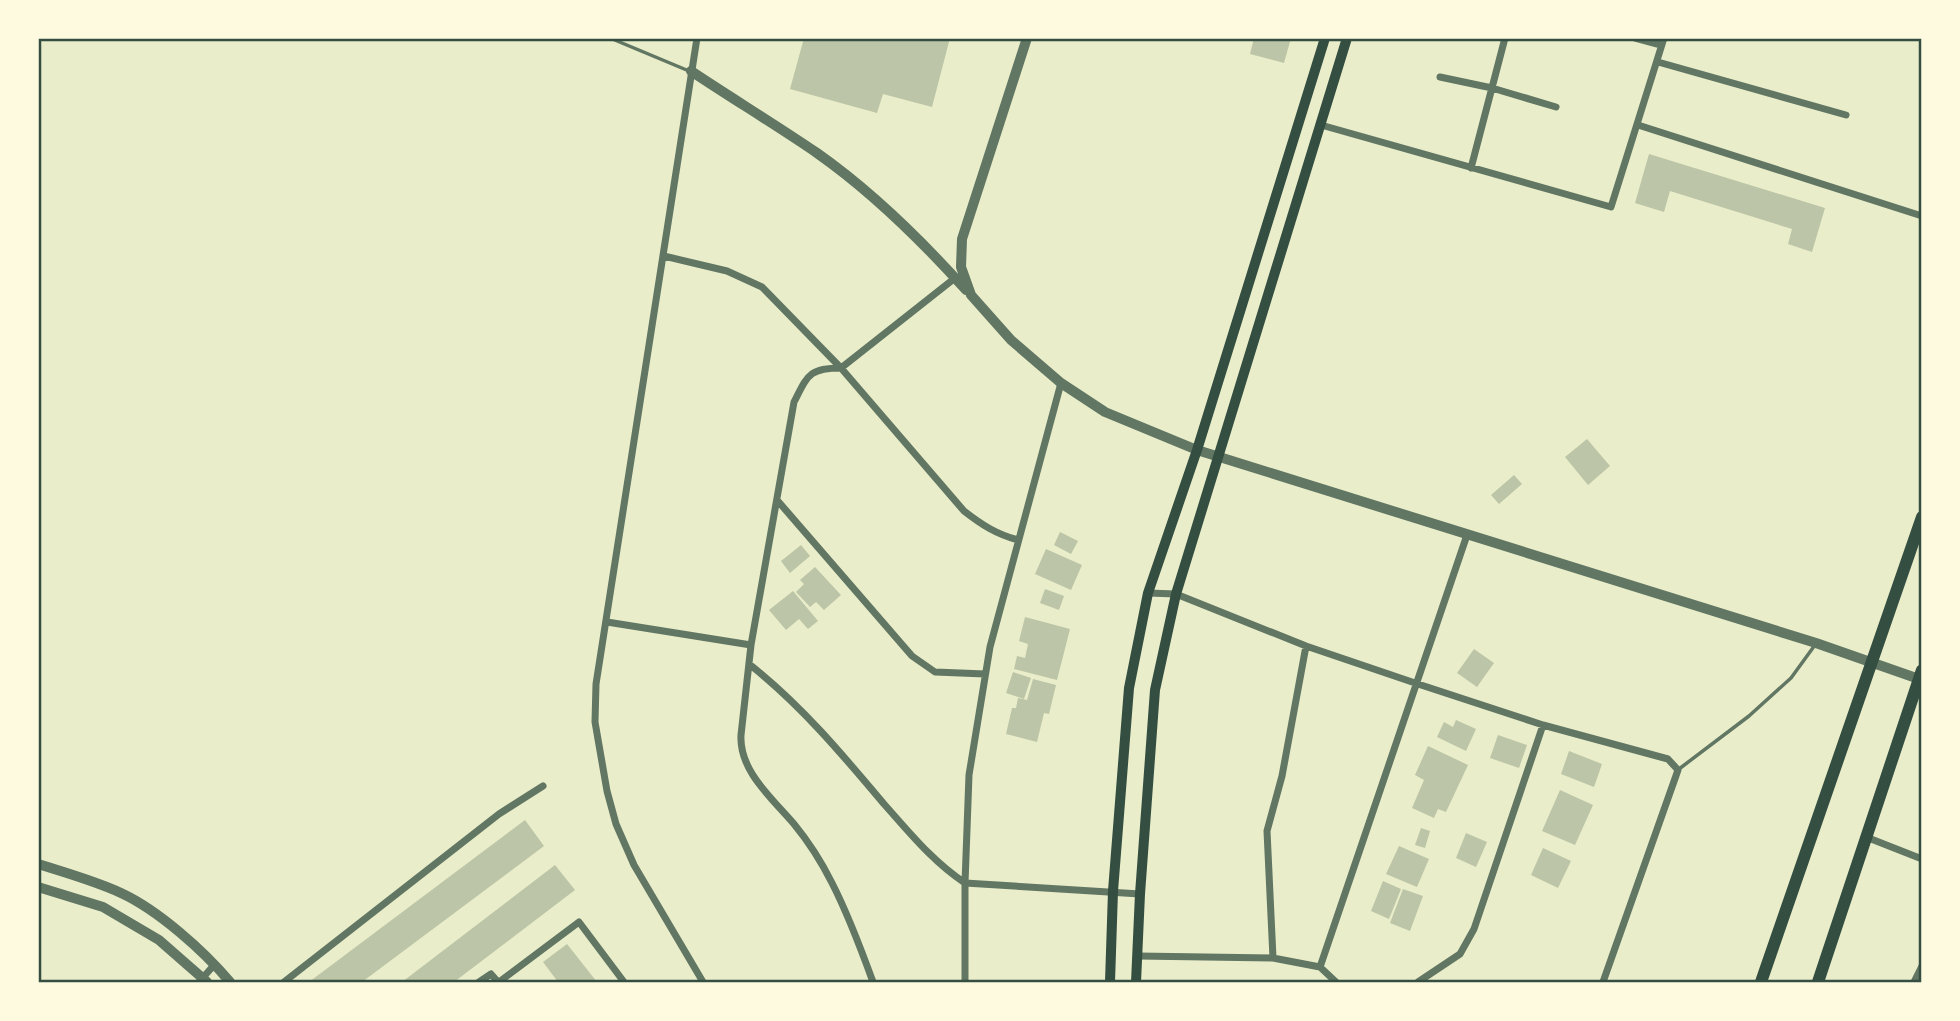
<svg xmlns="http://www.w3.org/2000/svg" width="1960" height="1021" viewBox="0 0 1960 1021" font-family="'Work Sans',sans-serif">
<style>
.building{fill:#bcc5a7}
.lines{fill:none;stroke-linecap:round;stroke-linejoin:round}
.service{stroke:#617663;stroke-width:3.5}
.minor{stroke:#617663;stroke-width:7}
.tertiary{stroke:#617663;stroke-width:10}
.secondary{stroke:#344e41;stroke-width:10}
.primary{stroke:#344e41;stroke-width:12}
.neatline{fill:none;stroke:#344e41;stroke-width:2.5}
</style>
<rect width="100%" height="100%" fill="#e9edc9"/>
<path class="building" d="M804 38H950L932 107 883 94 877 113 790 89Z
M1254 38H1291L1284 63 1250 54Z
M1649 154 1825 208 1812 252 1788 244 1792 229 1670 191 1664 212 1635 203Z
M1587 439 1610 466 1588 485 1565 457Z
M1514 475 1522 484 1499 504 1491 495Z
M1060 532 1078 541 1071 554 1054 545Z
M801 545 810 556 790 573 781 561Z
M1046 549 1082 565 1071 590 1035 574Z
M815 567 841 595 824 610 816 602 810 607 796 592 804 584 800 580Z
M1045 589 1064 596 1059 610 1040 603Z
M793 591 818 621 808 629 799 619 786 630 769 610Z
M1025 617 1070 629 1057 680 1014 669 1017 656 1025 658 1028 644 1019 641Z
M1474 649 1494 663 1477 687 1457 673Z
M1013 672 1031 678 1024 699 1006 693Z
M1033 679 1056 685 1049 714 1044 713 1037 742 1006 734 1012 708H1016L1018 698 1027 700Z
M1456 720 1476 729 1466 751 1437 737 1444 722 1453 727Z
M1498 735 1527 745 1519 768 1490 758Z
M1428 746 1468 765 1446 812 1438 809 1434 818 1412 808 1424 780 1415 775Z
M1569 751 1602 764 1594 787 1561 774Z
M1560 790 1593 805 1575 845 1542 831Z
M525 820 544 846 362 982H309Z
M1421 828 1430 831 1425 848 1415 845Z
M1466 833 1487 842 1476 867 1456 858Z
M1399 846 1429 859 1417 887 1386 874Z
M1543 848 1571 861 1558 888 1531 875Z
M555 865 575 890 454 982H402Z
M1383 881 1401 889 1389 919 1371 911Z
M1403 889 1423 896 1410 931 1390 923Z
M567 944 597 982H558L543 962Z"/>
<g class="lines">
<path class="service" d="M610 38 689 71
M1679 769 1749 716 1791 678 1815 645"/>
<path class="minor" d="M697 38 596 684 595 722 607 791 616 824 634 865 703 982
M1635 38 1661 45
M1658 62 1846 115
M1440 77 1492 88 1556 107
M1321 125 1611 207 1664 38
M1638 125 1922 216
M1471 168 1505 38
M664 256 727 271 762 287 841 368 964 511C982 525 996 534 1018 540
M777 500 912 656 935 672 985 674
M1148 593 1176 594 1306 646 1418 684 1543 725 1668 759 1678 770 1603 982
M607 622 751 645
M749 664C800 704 842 754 884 804 909 832 933 862 965 883L1140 894
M1866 837 1922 859
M1138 956 1273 958 1320 967 1336 982
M1273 958 1267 831 1282 776 1306 646
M1320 967 1467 535
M199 982 215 964
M284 982 499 814 543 786
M479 982 491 974 498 982
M499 982 579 922 624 982
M873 982C861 949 848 914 832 883 822 863 808 841 794 824 772 798 739 771 741 735L751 645 794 402C808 375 809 368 841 368L955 278
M965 982V883L969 775 990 647 1061 383
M1418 982 1460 954 1474 929 1543 725
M1914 982 1922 966"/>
<path class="tertiary" d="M1027 38 962 239 961 267 971 295 1011 340 1061 383 1105 412 1197 450 1816 643 1919 679
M691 71C733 99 776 125 817 153 871 191 922 241 966 290
M38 864C66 873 95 881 121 893 158 910 204 951 230 982
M38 887 103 907 159 940 207 982"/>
<path class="secondary" d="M1110 982 1113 891 1129 688 1148 593 1197 450 1325 38
M1136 982 1140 894 1155 690 1176 594 1347 38"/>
<path class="primary" d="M1761 982 1922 517
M1818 982 1922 670"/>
</g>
<rect width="1960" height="1021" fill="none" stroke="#fefae0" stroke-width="80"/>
<rect x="40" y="40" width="1880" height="941" class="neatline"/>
</svg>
